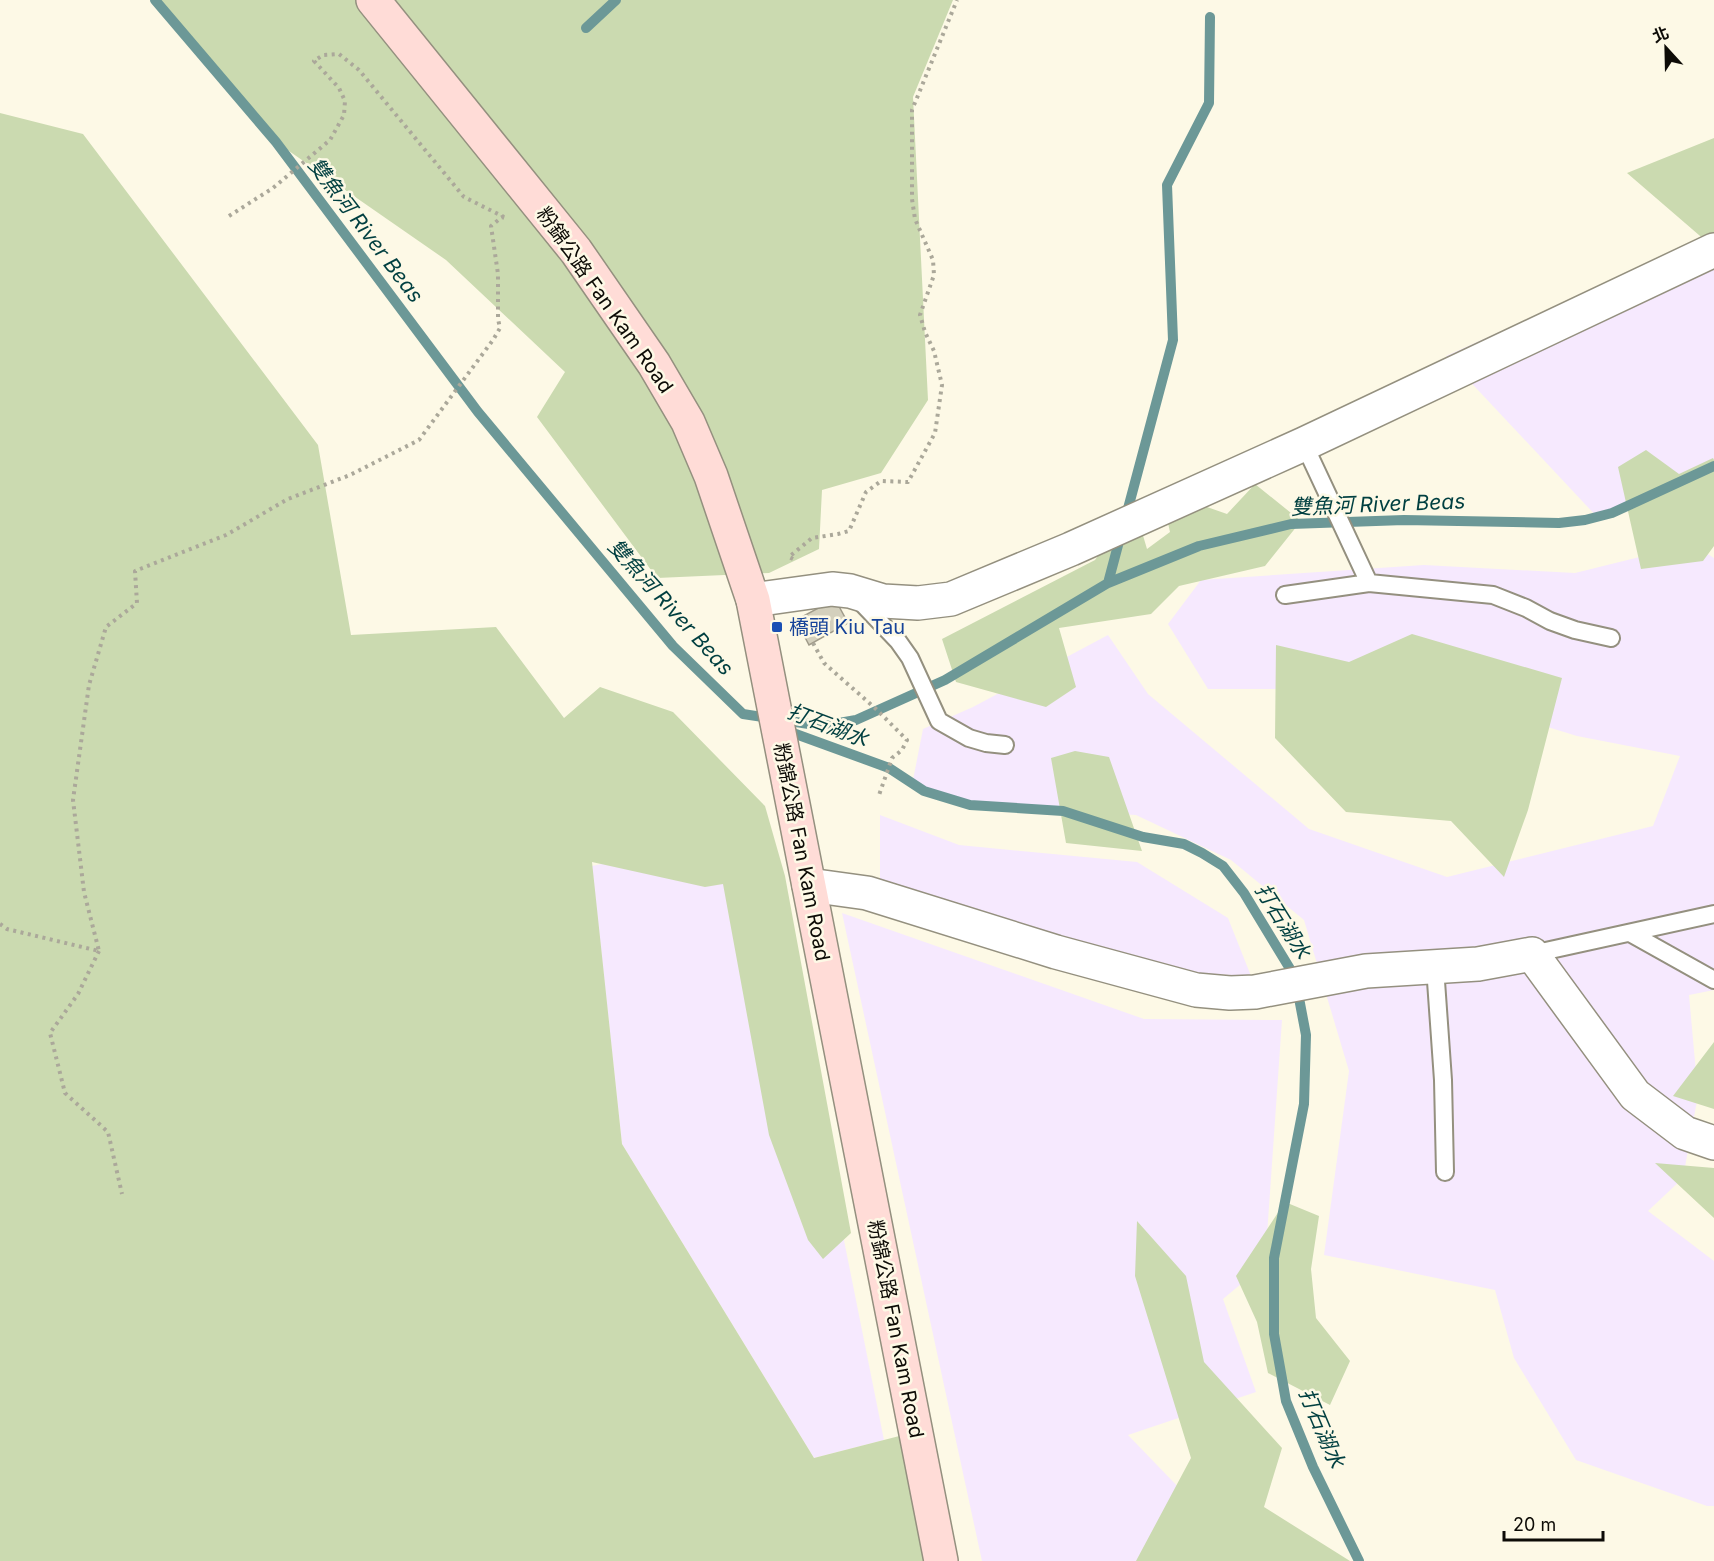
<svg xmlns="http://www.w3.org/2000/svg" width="1714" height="1561" viewBox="0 0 1714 1561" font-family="Inter,'Noto Sans TC',sans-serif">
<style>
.industrial{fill:#f6e9fe}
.green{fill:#cbdab0}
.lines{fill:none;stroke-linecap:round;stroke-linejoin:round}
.stream{stroke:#6c9897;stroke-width:10}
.building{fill:#d4d0bd;stroke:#a09b8a;stroke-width:1.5}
.service-casing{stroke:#94907f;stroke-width:20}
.minor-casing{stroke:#94907f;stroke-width:36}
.secondary-casing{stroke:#94907f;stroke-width:36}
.path{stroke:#aba89a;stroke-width:4;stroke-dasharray:3 4.5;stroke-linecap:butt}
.service{stroke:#fff;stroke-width:16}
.minor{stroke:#fff;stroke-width:33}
.secondary{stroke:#ffdcd7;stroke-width:33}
.transit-dot{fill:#1a4fb4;stroke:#fdf9e6;stroke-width:2}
.labels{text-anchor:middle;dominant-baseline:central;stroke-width:5;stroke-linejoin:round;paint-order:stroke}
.street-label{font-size:20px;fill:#0d0b06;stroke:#fdf9e6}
.transit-label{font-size:20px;fill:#164399;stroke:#fdf9e6;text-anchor:start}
.water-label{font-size:21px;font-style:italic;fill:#003f40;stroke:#fdf9e6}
</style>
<rect width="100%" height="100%" fill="#fdf9e6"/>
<path class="industrial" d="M1714 235V473L1599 519 1446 356Z
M1692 544 1714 558V990L1689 995 1698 1095 1683 1178 1648 1211 1714 1261V1506H1707L1576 1460 1514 1358 1495 1290 1324 1255 1349 1071 1304 920 1231 860 1136 815 974 806 912 785 923 729 973 707 1108 635 1148 694 1309 829 1447 877 1653 826 1680 756 1577 736 1423 689H1208L1168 624 1201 580 1424 565 1575 573Z
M880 815 959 845 1137 862 1228 918 1251 976 1175 972 880 882Z
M762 831 884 1440 814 1458 622 1144 592 866Z
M842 913 1144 1019 1282 1020 1265 1264 1223 1299 1256 1392 1128 1435 1184 1493 1187 1561H982Z"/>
<path class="green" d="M155 0H953L913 97 928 400 881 473 822 490 819 549 769 573 657 578 537 417 565 372 446 260 276 142Z
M0 113 83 134 318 445 351 635 496 627 564 718 600 687 673 712 765 806 785 876 851 1233 823 1259 808 1240 769 1135 723 884 705 887 592 862 622 1144 814 1458 911 1433 937 1561H0Z
M1714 138V248L1627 173Z
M1646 450 1679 474 1713 458 1714 460V546L1703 561 1641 569 1618 467Z
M1255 484 1301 521 1265 566 1179 586 1151 614 1059 628 1076 687 1046 707 956 682 942 639 1095 560 1134 505 1147 549 1170 532 1162 496 1207 507 1227 514Z
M1412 634 1562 678 1528 810 1504 877 1451 821 1346 812 1275 738 1276 645 1349 662Z
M1075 751 1109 757 1142 851 1066 843 1051 758Z
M1714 1042V1109L1673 1096Z
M1655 1163 1714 1168V1218Z
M1285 1202 1319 1216 1311 1269 1316 1318 1350 1361 1330 1405 1268 1373 1257 1322 1236 1276Z
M1137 1221 1186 1276 1204 1362 1282 1448 1264 1507 1350 1561H1136L1191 1458 1135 1276Z"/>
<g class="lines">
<path class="stream" d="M155 0 276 142 478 412 673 646 743 714 822 726 856 720 945 680 1108 583 1199 546 1291 524 1404 520 1559 523 1585 520 1612 513 1714 466
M586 28 616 0
M1126 516 1173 340 1167 185 1209 103 1210 17
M1108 583 1121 534
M782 729 889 768 924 791 970 805 1063 811 1143 837 1184 844 1202 853 1223 866 1244 893 1295 977 1306 1035 1304 1104 1274 1258V1334L1286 1401 1313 1467 1359 1561"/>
</g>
<path class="building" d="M835 599 848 623 809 645 796 620Z"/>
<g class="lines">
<defs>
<path id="service" d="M1304 444 1369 583
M1285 595 1369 583 1493 595 1526 608 1550 621 1575 630 1611 638
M857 598 898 641 910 658 939 721 969 738 986 743 1005 745
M1630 933 1714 980
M1532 954 1714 914
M1435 967 1443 1080 1445 1172"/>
<path id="minor" d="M753 600 832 589 850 591 883 601 918 603 951 599 1071 549 1304 444 1714 250
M809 885 867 893 1056 952 1196 990 1230 993 1255 992 1366 971 1478 964 1532 954 1635 1095 1685 1133 1714 1143"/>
<path id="secondary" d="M373 0 576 251 654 364 688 422 711 476 753 600 941 1561"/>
</defs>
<use href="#service" class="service-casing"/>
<use href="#minor" class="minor-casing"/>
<use href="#secondary" class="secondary-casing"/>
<path class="path" d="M229 216 273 188 330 140 344 115 345 101 339 88 314 61 323 55 339 54 359 70 464 197 504 217
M793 559 789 557 812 538 838 534 849 531 866 492 881 481 908 482 935 433 942 385 934 351 925 332 920 315 934 275 933 260 915 219 912 199V110L957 0
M813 643 824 663 876 709 907 740 902 750 892 758 878 798
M0 924 7 929 99 951 84 892 73 800 89 685 106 627 137 603 135 571 226 535 288 499 350 475 419 440 493 340 500 328 498 319V274L491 226 502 217 505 218
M99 951 78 994 50 1033 65 1093 108 1132 122 1194"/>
<use href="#service" class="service"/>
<use href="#minor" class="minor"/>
<use href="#secondary" class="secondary"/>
</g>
<rect class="transit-dot" x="771" y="621" width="12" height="12" rx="3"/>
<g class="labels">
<g class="street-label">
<text transform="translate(605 300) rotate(55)">粉錦公路 Fan Kam Road</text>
<text transform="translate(802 852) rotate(79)">粉錦公路 Fan Kam Road</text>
<text transform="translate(896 1329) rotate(79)">粉錦公路 Fan Kam Road</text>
</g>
<g class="transit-label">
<text x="789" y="627">橋頭 Kiu Tau</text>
</g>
<g class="water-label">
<text transform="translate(366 230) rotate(53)">雙魚河 River Beas</text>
<text transform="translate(1378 504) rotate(-2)">雙魚河 River Beas</text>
<text transform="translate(671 607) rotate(48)">雙魚河 River Beas</text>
<text transform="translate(828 725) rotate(21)">打石湖水</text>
<text transform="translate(1283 921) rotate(58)">打石湖水</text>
<text transform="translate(1322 1428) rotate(67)">打石湖水</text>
</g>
</g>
<g transform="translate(1666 48) rotate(338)" stroke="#fdf9e6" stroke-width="4.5" paint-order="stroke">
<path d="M0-4.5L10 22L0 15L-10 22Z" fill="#0d0b06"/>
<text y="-9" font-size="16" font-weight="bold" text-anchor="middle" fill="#0d0b06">北</text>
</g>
<path d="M1504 1531v9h99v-9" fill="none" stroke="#0d0b06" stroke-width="3"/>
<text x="1513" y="1531" font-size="18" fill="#0d0b06" stroke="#fdf9e6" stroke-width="4.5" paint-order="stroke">20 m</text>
</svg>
